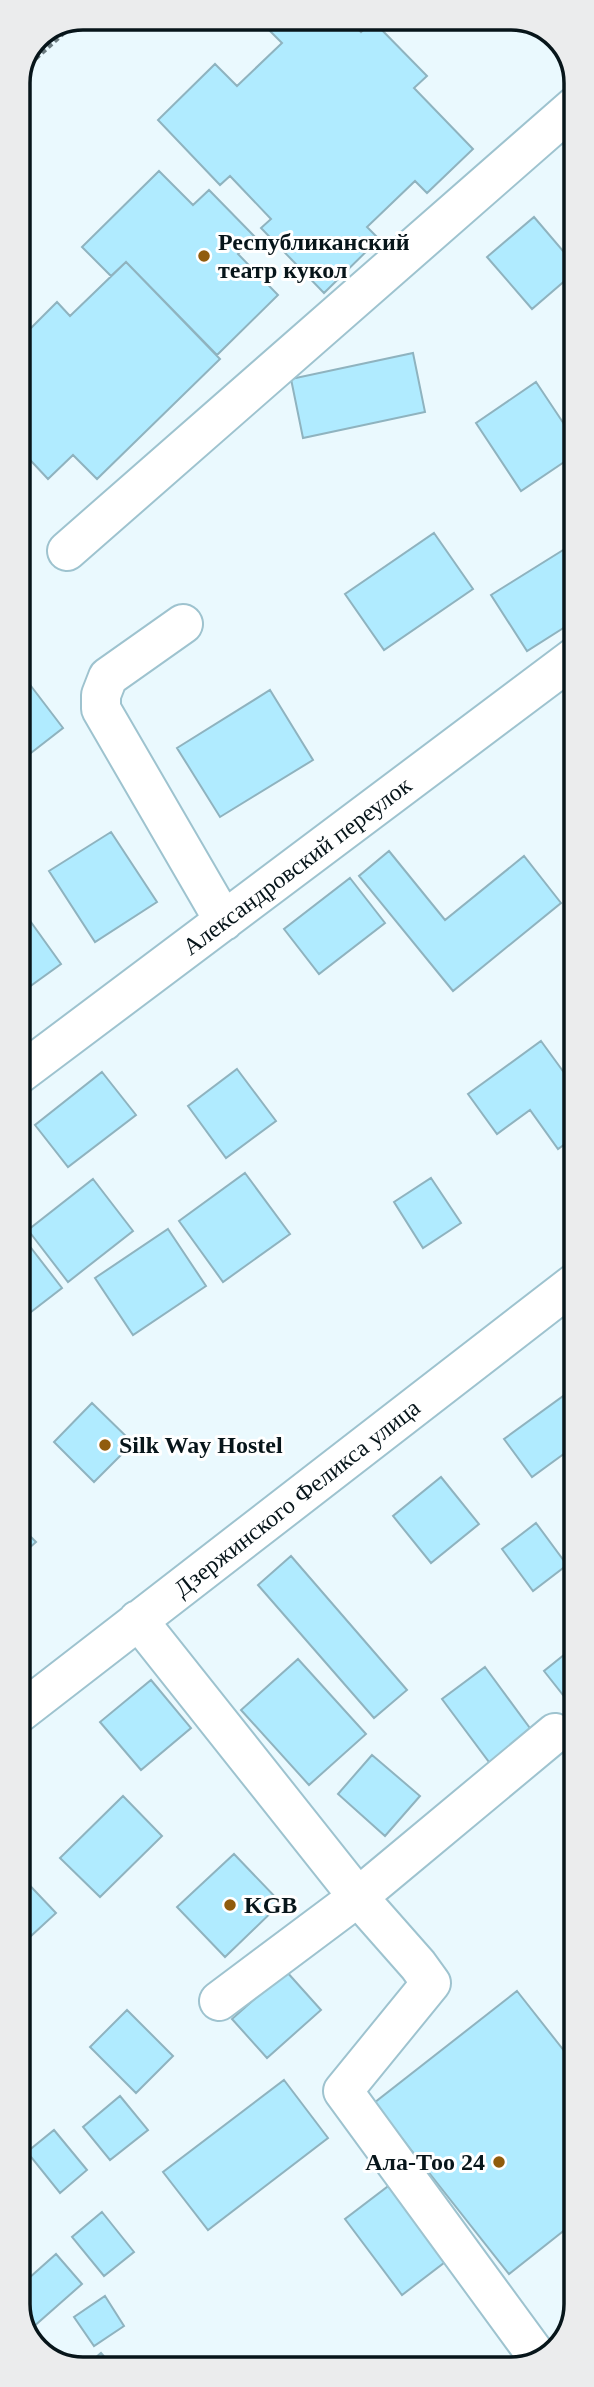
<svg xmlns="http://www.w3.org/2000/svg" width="594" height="2387" viewBox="0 0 594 2387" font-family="Georgia,serif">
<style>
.building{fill:#b0ebff;stroke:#8fb3bf;stroke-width:2}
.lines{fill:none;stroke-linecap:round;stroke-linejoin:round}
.minor-casing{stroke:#9ec3cf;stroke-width:42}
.path{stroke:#6e7d82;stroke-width:4.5;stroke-dasharray:5 3.5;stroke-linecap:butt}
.minor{stroke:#fff;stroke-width:38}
.poi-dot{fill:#905c0d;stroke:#fff;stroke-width:2.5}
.labels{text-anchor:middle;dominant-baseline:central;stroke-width:6;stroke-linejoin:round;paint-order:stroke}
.poi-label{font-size:24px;font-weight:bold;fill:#07151a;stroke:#fff;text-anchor:start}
.street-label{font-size:24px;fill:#07151a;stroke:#fff}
.rim{fill:none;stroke:#07151a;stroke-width:3.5}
</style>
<rect width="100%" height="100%" fill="#eaf9fe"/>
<path class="building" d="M264 18H347L361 32 373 21 427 76 414 88 473 149 427 193 415 181 367 227 379 239 324 293 261 228 271 219 230 176 220 185 158 120 215 64 237 86 282 43 260 21Z
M159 171 193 205 209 190 255 237 238 254 278 295 217 355 126 262 111 276 82 247Z
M534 217 575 265V272L532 309 487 257Z
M126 262 220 359 97 479 73 455 48 479 18 447V341L57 302 70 316Z
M413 353 425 412 303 438 291 379Z
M536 382 576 442V454L521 491 476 423Z
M434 533 473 589 384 650 345 594Z
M576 542V620L527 651 491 595Z
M18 669 63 728 18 763Z
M270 690 313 760 220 817 177 748Z
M111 832 157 902 95 942 49 871Z
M389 851 445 920 524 856 561 903 453 991 359 876Z
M350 878 385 923 319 974 284 929Z
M18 904 61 964 18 995Z
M541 1041 576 1089V1136L558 1149 530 1110 497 1134 468 1094Z
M237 1069 276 1121 226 1158 188 1106Z
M102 1072 136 1115 68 1167 35 1125Z
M245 1173 290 1234 223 1282 179 1221Z
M431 1178 461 1223 423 1248 394 1202Z
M93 1179 133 1231 68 1282 28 1230Z
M168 1229 206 1286 133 1335 95 1278Z
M18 1231 62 1288 18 1322Z
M566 1394 576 1407V1445L532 1477 504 1439Z
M92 1403 133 1443 94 1482 54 1442Z
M18 1424 27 1433 18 1442Z
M441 1477 479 1524 431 1563 393 1516Z
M536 1523 567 1565 533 1591 502 1549Z
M18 1524 36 1542 18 1558Z
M291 1556 407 1690 374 1718 258 1585Z
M575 1646 576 1701 571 1705 544 1671Z
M298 1659 366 1734 309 1785 241 1710Z
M485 1667 535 1735 492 1766 442 1699Z
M151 1680 191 1728 141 1770 100 1722Z
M372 1755 420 1796 385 1836 338 1794Z
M123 1796 162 1836 100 1897 60 1858Z
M234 1854 281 1903 225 1957 177 1907Z
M18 1873 56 1913 19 1947 18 1946Z
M286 1971 321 2010 267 2058 232 2019Z
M517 1991 576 2066V2221L509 2274 374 2103Z
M127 2010 173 2056 136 2093 90 2047Z
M284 2080 328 2138 208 2230 163 2172Z
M120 2096 148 2130 110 2160 83 2127Z
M54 2130 87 2170 60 2193 27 2152Z
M391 2184 449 2259 402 2295 345 2219Z
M102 2212 134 2252 104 2276 72 2237Z
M56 2254 82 2284 32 2328 19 2313V2287Z
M105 2296 124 2326 94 2346 74 2317Z
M101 2353 115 2369H82Z"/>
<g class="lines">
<defs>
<path id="minor" d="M67 551 575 106
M183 624 108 677 101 695V709L224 921
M18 1075 576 656
M138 1620 358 1897 418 1965 431 1983 343 2091 539 2359
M18 1714 576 1282
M219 2001 358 1897 555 1733"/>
</defs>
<use href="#minor" class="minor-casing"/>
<path class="path" d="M23 70 78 20"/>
<use href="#minor" class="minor"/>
</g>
<g class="poi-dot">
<circle cx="204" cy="256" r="7"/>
<circle cx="105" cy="1445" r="7"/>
<circle cx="230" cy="1905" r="7"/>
<circle cx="499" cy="2162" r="7"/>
</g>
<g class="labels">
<g class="poi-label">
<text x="218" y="242">Республиканский<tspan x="218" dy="28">театр кукол</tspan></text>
<text x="119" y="1445">Silk Way Hostel</text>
<text x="244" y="1905">KGB</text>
<text x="485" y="2162" text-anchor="end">Ала-Тоо 24</text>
</g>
<g class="street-label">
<text transform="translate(297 866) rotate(-37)">Александровский переулок</text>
<text transform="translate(297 1498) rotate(-38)">Дзержинского Феликса улица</text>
</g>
</g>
<path d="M0 0H594V2387H0ZM83 30H511A53 53 0 0 1 564 83V2304A53 53 0 0 1 511 2357H83A53 53 0 0 1 30 2304V83A53 53 0 0 1 83 30Z" fill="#ebeced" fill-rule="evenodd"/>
<path class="rim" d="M83 30H511A53 53 0 0 1 564 83V2304A53 53 0 0 1 511 2357H83A53 53 0 0 1 30 2304V83A53 53 0 0 1 83 30Z"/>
</svg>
